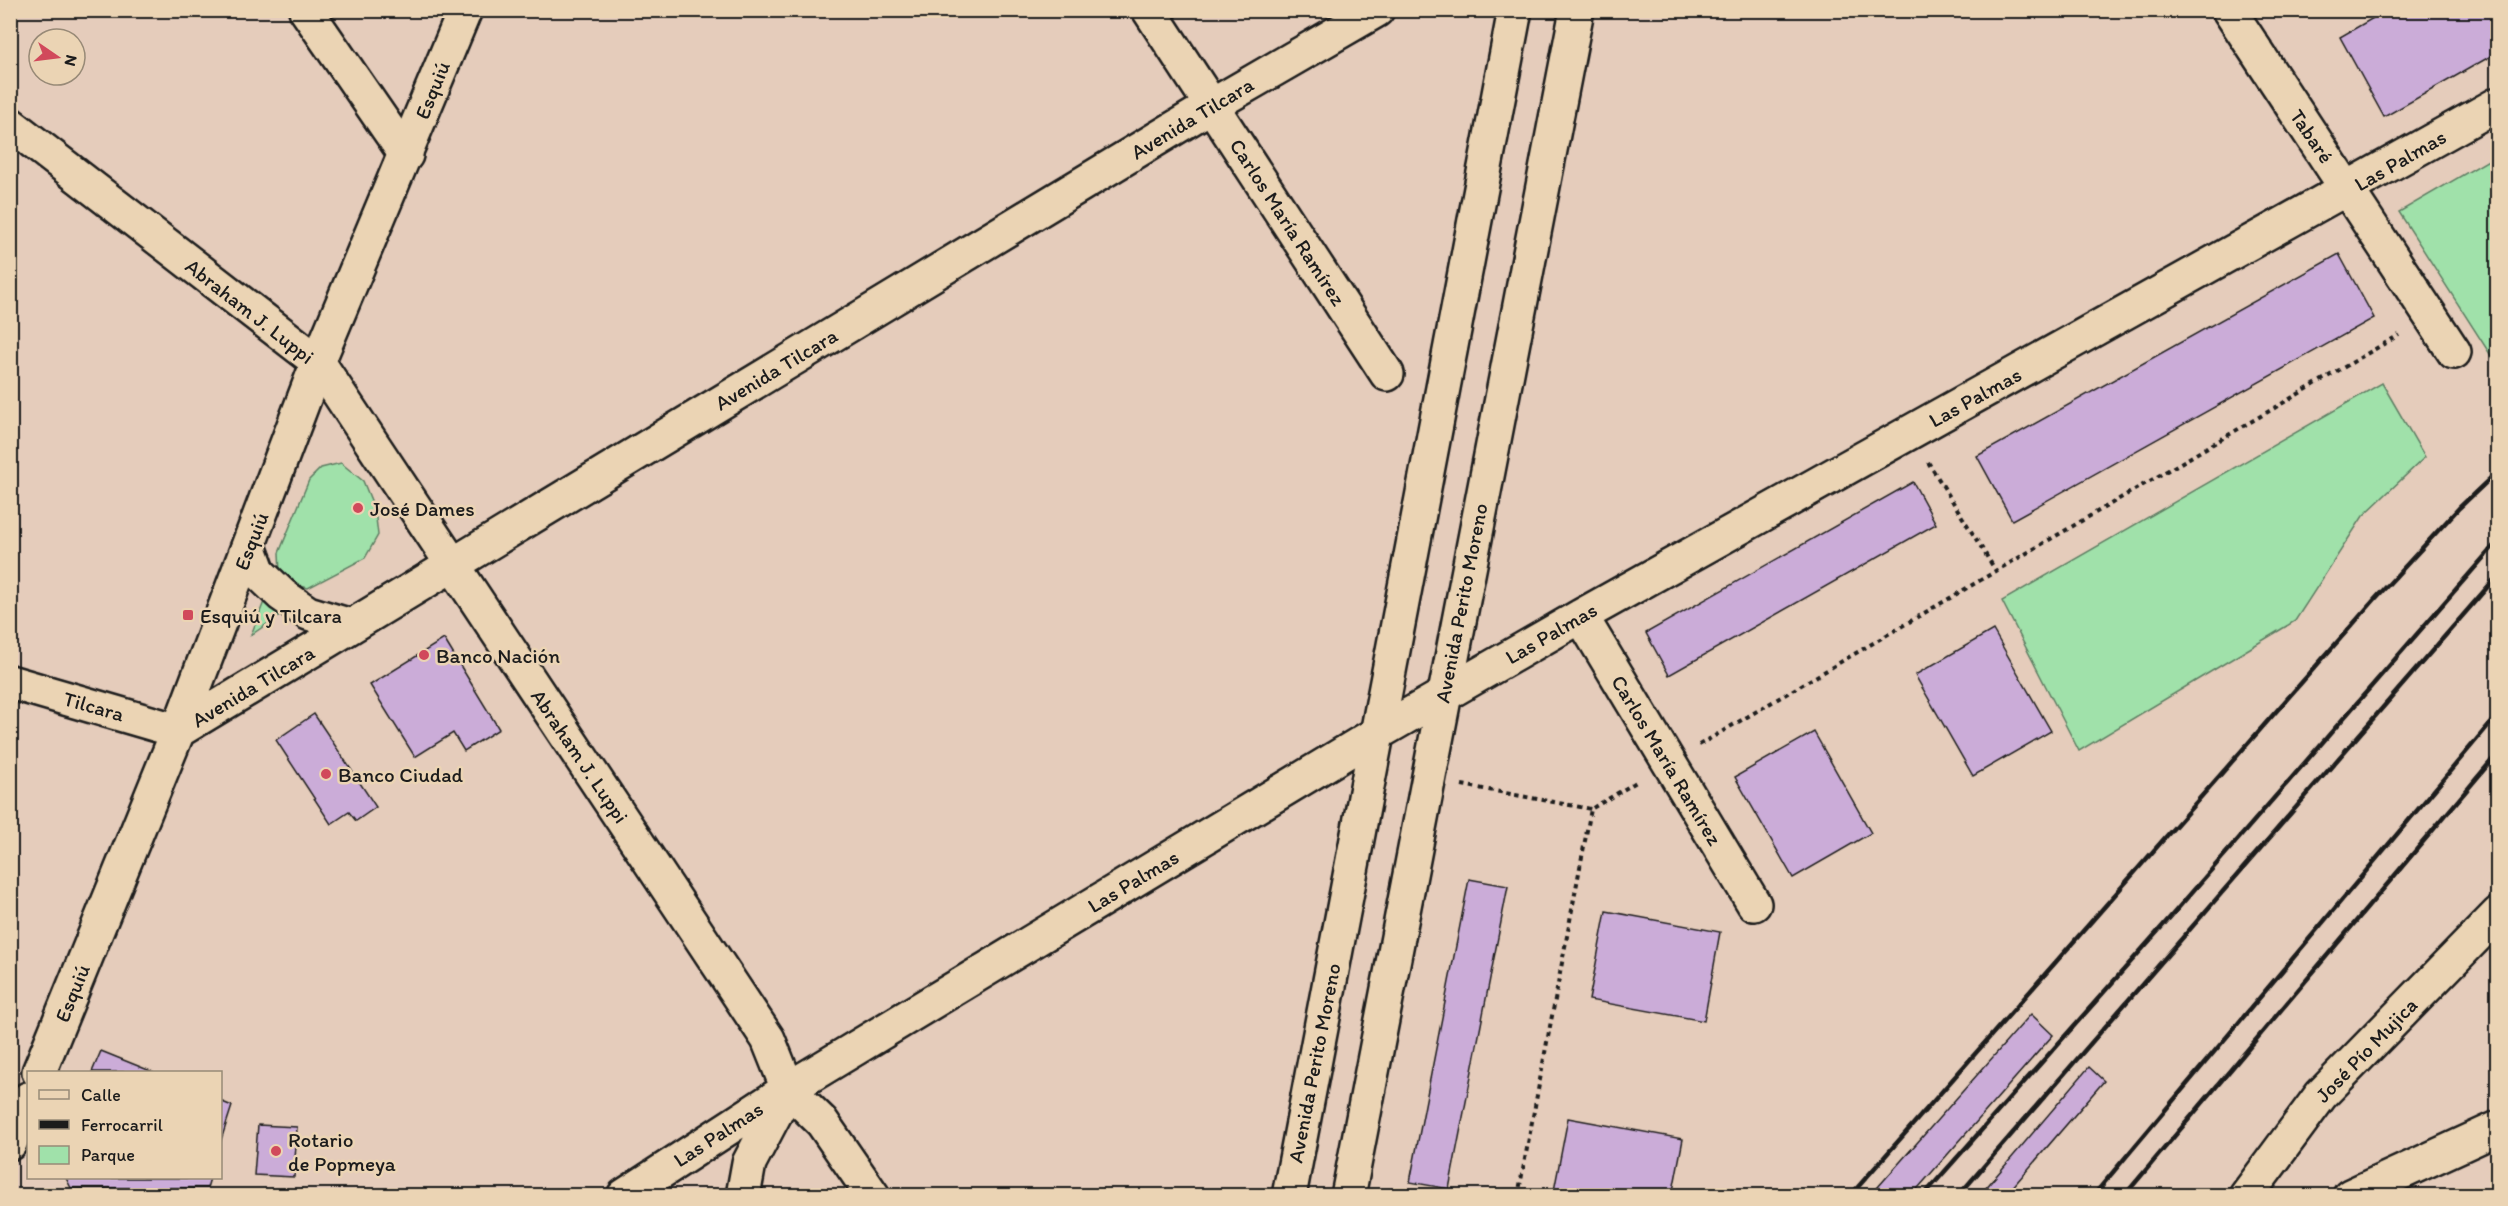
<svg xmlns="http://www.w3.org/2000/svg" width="2508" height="1206" viewBox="0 0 2508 1206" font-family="Itim,sans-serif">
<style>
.green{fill:#a0e1aa;stroke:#5e7e63;stroke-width:1.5}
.building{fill:#cbacd8;stroke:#1c1c1c;stroke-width:1.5}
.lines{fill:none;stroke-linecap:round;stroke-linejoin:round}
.street-casing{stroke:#1c1c1c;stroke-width:38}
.secondary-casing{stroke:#1c1c1c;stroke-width:38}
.path{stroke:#1c1c1c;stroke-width:4;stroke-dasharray:4.5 4.5;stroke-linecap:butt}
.street{stroke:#ebd4b4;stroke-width:33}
.secondary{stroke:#ebd4b4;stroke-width:33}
.rail{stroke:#1c1c1c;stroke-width:4.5}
.poi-dot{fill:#d1495b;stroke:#ebd4b4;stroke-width:2}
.labels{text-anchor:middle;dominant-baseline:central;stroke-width:5;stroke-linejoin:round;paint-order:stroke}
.street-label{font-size:21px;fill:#1c1c1c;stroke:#ebd4b4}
.poi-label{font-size:21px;fill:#1c1c1c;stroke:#ebd4b4;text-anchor:start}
</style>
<rect width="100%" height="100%" fill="#e5ccbb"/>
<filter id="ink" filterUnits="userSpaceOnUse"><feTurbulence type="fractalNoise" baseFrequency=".0167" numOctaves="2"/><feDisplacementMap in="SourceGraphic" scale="12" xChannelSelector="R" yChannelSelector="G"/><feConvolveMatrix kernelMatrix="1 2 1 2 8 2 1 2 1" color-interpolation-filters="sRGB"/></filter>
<g filter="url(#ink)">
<path class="green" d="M2497 155V365L2399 212Z
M2382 383 2425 457 2363 516 2295 621 2079 751 2002 601Z
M341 463 363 481 375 510 378 535 365 558 308 588 286 582 280 573 279 553 309 480 321 468Z
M267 594 286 611 251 635Z"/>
<path class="building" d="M2387 10H2498V52L2384 117 2340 37Z
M2339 254 2374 318 2012 520 1977 456Z
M1913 482 1936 524 1669 675 1646 633Z
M1993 630 2051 731 1973 776 1915 675Z
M444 639 499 729 464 751 453 733 415 757 370 685Z
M314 714 376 807 356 821 349 812 331 824 276 740Z
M1814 732 1871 833 1793 878 1735 777Z
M1469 879 1508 886 1449 1189 1410 1182Z
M1606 911 1720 932 1704 1021 1589 1000Z
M2031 1014 2053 1035 1911 1196H1870Z
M101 1051 153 1072H92Z
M2089 1067 2104 1081 2005 1196H1979Z
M220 1101 232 1106 220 1143Z
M1568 1118 1683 1139 1672 1196H1553Z
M258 1125 297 1127 294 1177 254 1175Z
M66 1178H210L207 1188H71Z"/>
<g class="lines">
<defs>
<path id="street" d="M306 10 406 155
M1149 10 1387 374
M2229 10 2454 352
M10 124 318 362 768 1039 788 1089 822 1122 873 1196
M1581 616 1754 904
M10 682 178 731
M624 1196 788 1089 1376 734 1581 616 2498 104
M743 1196 749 1163 787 1091
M2246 1196 2321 1095 2498 914
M2350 1196 2498 1128"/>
<path id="secondary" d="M249 546 259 573 282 595 308 613 351 626
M178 731 1211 106 1377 10
M39 1072 178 731 318 362 465 10
M10 1143 28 1099
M1289 1196 1515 10
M1348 1196 1577 10"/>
</defs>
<use href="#street" class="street-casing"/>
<use href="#secondary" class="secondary-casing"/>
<path class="path" d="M1928 462 1996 571
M1699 745 2399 335
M1462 785 1591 809
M1518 1196 1591 809 1638 781"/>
<use href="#street" class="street"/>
<use href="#secondary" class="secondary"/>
<path class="rail" d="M1850 1196 2375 599 2459 508 2498 471
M1923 1196 2159 930 2498 541
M1958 1196 2498 575
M2093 1196 2498 714
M2124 1196 2498 753"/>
</g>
</g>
<g class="poi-dot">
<circle cx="358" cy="508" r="6"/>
<rect x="182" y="609" width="12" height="12" rx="3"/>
<circle cx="424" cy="655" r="6"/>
<circle cx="326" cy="774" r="6"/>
<circle cx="276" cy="1151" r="6"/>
</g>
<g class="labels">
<g class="street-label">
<text transform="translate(432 90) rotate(-68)">Esquiú</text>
<text transform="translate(1192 118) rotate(-31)">Avenida Tilcara</text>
<text transform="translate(2312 136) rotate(56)">Tabaré</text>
<text transform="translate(2400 160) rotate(-30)">Las Palmas</text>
<text transform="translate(1288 222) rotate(57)">Carlos María Ramírez</text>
<text transform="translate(250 311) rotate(38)">Abraham J. Luppi</text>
<text transform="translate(776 369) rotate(-31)">Avenida Tilcara</text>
<text transform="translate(1975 397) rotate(-29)">Las Palmas</text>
<text transform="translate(251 541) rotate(-69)">Esquiú</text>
<text transform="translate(1461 603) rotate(-79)">Avenida Perito Moreno</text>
<text transform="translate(1551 633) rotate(-30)">Las Palmas</text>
<text transform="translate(253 686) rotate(-31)">Avenida Tilcara</text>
<text transform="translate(94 706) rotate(16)">Tilcara</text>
<text transform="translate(580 756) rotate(56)">Abraham J. Luppi</text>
<text transform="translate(1667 760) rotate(59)">Carlos María Ramírez</text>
<text transform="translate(1133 881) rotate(-31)">Las Palmas</text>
<text transform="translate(72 993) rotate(-68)">Esquiú</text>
<text transform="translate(2366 1050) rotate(-46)">José Pío Mujica</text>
<text transform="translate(1314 1063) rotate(-79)">Avenida Perito Moreno</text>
<text transform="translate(718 1134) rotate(-33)">Las Palmas</text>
</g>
<g class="poi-label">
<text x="370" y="508">José Dames</text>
<text x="200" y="615">Esquiú y Tilcara</text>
<text x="436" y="655">Banco Nación</text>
<text x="338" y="774">Banco Ciudad</text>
<text x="288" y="1139">Rotario<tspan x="288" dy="24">de Popmeya</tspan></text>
</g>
</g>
<rect width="2508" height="1206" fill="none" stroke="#ebd4b4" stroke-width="36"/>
<rect x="18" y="18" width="2472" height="1170" fill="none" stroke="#1c1c1c" stroke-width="2" filter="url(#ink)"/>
<rect x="27" y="1071" width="195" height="108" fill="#ebd4b4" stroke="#988a77" stroke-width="1.5"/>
<rect x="39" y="1090" width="30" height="9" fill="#ebd4b4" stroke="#988a77" stroke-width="1.5"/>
<text x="81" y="1101" font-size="18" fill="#1c1c1c">Calle</text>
<rect x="39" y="1120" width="30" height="9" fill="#1c1c1c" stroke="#988a77" stroke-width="1.5"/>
<text x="81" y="1131" font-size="18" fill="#1c1c1c">Ferrocarril</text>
<rect x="39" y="1146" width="30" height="18" fill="#a0e1aa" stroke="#988a77" stroke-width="1.5"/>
<text x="81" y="1161" font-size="18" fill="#1c1c1c">Parque</text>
<g transform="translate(57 57) rotate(104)"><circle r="28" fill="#ebd4b4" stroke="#988a77" stroke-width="1.5"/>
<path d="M0-4.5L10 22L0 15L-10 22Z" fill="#d1495b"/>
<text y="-9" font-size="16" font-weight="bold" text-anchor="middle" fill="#1c1c1c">N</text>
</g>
</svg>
